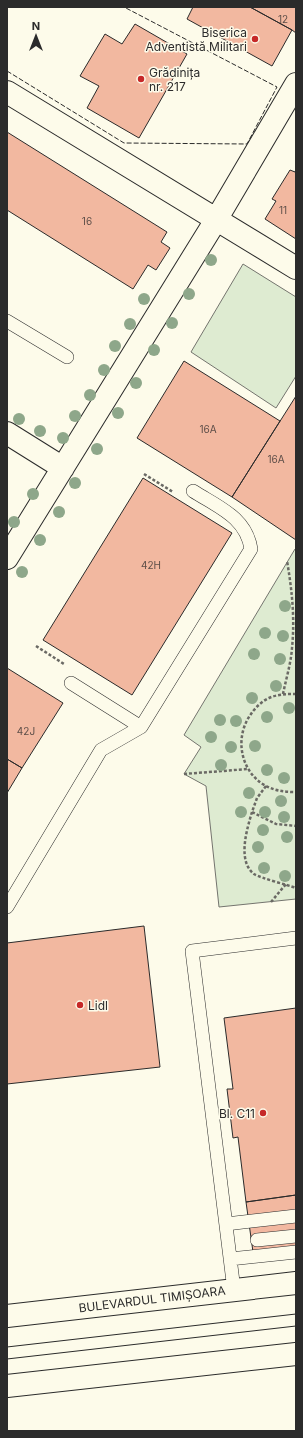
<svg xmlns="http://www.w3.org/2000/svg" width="303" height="1438" viewBox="0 0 303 1438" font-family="Inter,sans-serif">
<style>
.green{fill:#deebd1;stroke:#74746e}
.building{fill:#f2b8a0;stroke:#2b2b2b}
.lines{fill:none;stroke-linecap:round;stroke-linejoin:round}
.service-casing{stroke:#2b2b2b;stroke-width:14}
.minor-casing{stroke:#2b2b2b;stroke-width:24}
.secondary-casing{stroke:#2b2b2b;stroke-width:24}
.path{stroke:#6a6964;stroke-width:2.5;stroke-dasharray:3 2;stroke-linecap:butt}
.service{stroke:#fdfbea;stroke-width:13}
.minor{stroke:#fdfbea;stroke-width:22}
.secondary{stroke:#fdfbea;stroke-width:22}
.tram{stroke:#2b2b2b;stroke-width:1}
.fence{stroke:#2b2b2b;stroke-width:1;stroke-dasharray:5 2;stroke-linecap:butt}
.tree{fill:#8ea78a}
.poi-dot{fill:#c62828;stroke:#fdfbea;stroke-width:1.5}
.labels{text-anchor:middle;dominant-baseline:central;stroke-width:3;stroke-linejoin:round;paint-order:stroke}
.number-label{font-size:10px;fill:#5d4e48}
.poi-label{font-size:12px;fill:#2b2b2b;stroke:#fdfbea;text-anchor:end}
.street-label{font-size:12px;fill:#2b2b2b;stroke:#fdfbea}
</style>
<rect width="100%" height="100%" fill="#fdfbea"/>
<path class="green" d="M243 264 296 297V376L276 408 191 352Z
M295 549H296V899L219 907 206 786 184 774 201 747 184 735Z"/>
<path class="building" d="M193 7H250L292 30 272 66 187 19Z
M250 7H296V33L292 30Z
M135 24 187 54 139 138 87 108 99 86 80 76 105 34 122 44Z
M7 132 167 232 161 242 170 248 156 270 148 265 133 289 7 210Z
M290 170 295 172 296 170V239L265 219 276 201 272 199Z
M184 361 280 421 232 497 137 438Z
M296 396V540L232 497Z
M143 478 232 533 132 695 43 640Z
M7 668 63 703 22 768 7 759Z
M7 759 22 768 7 793Z
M144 926 160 1067 7 1084V943Z
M296 1008V1195L246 1202 238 1137 233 1138 227 1089H233L224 1018Z
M296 1195V1246L253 1252 246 1202Z"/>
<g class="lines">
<defs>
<path id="service" d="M7 321 67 357
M71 683 141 727
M7 907 101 750 141 727 251 549C246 517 218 507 193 491
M226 1224 296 1216
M257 1240 296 1236
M230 1259 296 1252
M234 1290 192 951 296 938"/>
<path id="minor" d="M7 92 296 268
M7 433 63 468
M7 558 216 220 296 84"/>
<path id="secondary" d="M7 1316 296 1283
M7 1386 296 1354"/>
</defs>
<use href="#service" class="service-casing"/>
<use href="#minor" class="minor-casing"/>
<use href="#secondary" class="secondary-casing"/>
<path class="path" d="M144 474 173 492
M36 646 64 664
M283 694C286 679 291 663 292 648 295 618 292 590 287 561
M296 694C287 694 278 694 269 698 262 701 255 708 251 714 234 737 240 772 266 786 276 791 285 792 296 792
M184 774 248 769
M266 786 257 798 252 812 276 824 296 826
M252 812C247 829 237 861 254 874 260 878 288 885 296 888
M271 902 286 884"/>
<use href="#service" class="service"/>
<use href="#minor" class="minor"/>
<use href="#secondary" class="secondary"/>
<path class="tram" d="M7 1347 296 1314
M7 1359 296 1326"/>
<path class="fence" d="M7 71 124 143 247 144 277 87 124 7"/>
</g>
<g class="tree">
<circle cx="211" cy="260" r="6"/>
<circle cx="189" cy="294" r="6"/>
<circle cx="144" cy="299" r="6"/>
<circle cx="172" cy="323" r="6"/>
<circle cx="130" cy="324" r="6"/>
<circle cx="115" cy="346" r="6"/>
<circle cx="154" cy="350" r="6"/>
<circle cx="104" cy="370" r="6"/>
<circle cx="136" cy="383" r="6"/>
<circle cx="90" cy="395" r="6"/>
<circle cx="118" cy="413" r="6"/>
<circle cx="75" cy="416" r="6"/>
<circle cx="19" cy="419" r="6"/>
<circle cx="40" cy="431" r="6"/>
<circle cx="63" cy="438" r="6"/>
<circle cx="97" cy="449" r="6"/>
<circle cx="75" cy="483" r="6"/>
<circle cx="33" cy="494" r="6"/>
<circle cx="59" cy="512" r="6"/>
<circle cx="14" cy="522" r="6"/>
<circle cx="40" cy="540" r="6"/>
<circle cx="22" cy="572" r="6"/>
<circle cx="285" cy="606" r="6"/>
<circle cx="265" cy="633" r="6"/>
<circle cx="283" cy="636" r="6"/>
<circle cx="254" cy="654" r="6"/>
<circle cx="280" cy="659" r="6"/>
<circle cx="276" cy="686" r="6"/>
<circle cx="252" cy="698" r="6"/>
<circle cx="289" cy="708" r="6"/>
<circle cx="267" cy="717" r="6"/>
<circle cx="220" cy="720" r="6"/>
<circle cx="236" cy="721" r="6"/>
<circle cx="211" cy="737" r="6"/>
<circle cx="255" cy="746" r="6"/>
<circle cx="231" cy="747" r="6"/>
<circle cx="221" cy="765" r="6"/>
<circle cx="267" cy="770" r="6"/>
<circle cx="284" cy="778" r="6"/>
<circle cx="249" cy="793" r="6"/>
<circle cx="281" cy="801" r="6"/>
<circle cx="241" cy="812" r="6"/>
<circle cx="265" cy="812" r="6"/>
<circle cx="284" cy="817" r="6"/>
<circle cx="263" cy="830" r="6"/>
<circle cx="287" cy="837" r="6"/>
<circle cx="258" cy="847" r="6"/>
<circle cx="264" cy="868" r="6"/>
<circle cx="285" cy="876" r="6"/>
</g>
<g class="poi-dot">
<circle cx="255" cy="39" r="4"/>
<circle cx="141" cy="79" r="4"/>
<circle cx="80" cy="1005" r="4"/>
<circle cx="263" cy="1113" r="4"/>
</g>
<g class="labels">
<g class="number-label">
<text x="283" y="19">12</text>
<text x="283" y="210">11</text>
<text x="87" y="221">16</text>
<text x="208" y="429">16A</text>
<text x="276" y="459">16A</text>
<text x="151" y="565">42H</text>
<text x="26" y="731">42J</text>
</g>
<g class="poi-label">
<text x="247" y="32">Biserica<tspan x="247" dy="14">Adventistă Militari</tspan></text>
<text x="149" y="72" text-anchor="start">Grădinița<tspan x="149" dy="14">nr. 217</tspan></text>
<text x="88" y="1005" text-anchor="start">Lidl</text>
<text x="255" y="1113">Bl. C11</text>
</g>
<g class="street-label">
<text transform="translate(152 1299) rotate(-7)">BULEVARDUL TIMIȘOARA</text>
</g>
</g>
<rect width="303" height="1438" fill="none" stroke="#2b2b2b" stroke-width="16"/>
<g transform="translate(36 36)" stroke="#fdfbea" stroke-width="3" paint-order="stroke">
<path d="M0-3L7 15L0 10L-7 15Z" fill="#2b2b2b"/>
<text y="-6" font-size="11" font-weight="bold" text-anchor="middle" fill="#2b2b2b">N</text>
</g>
</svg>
